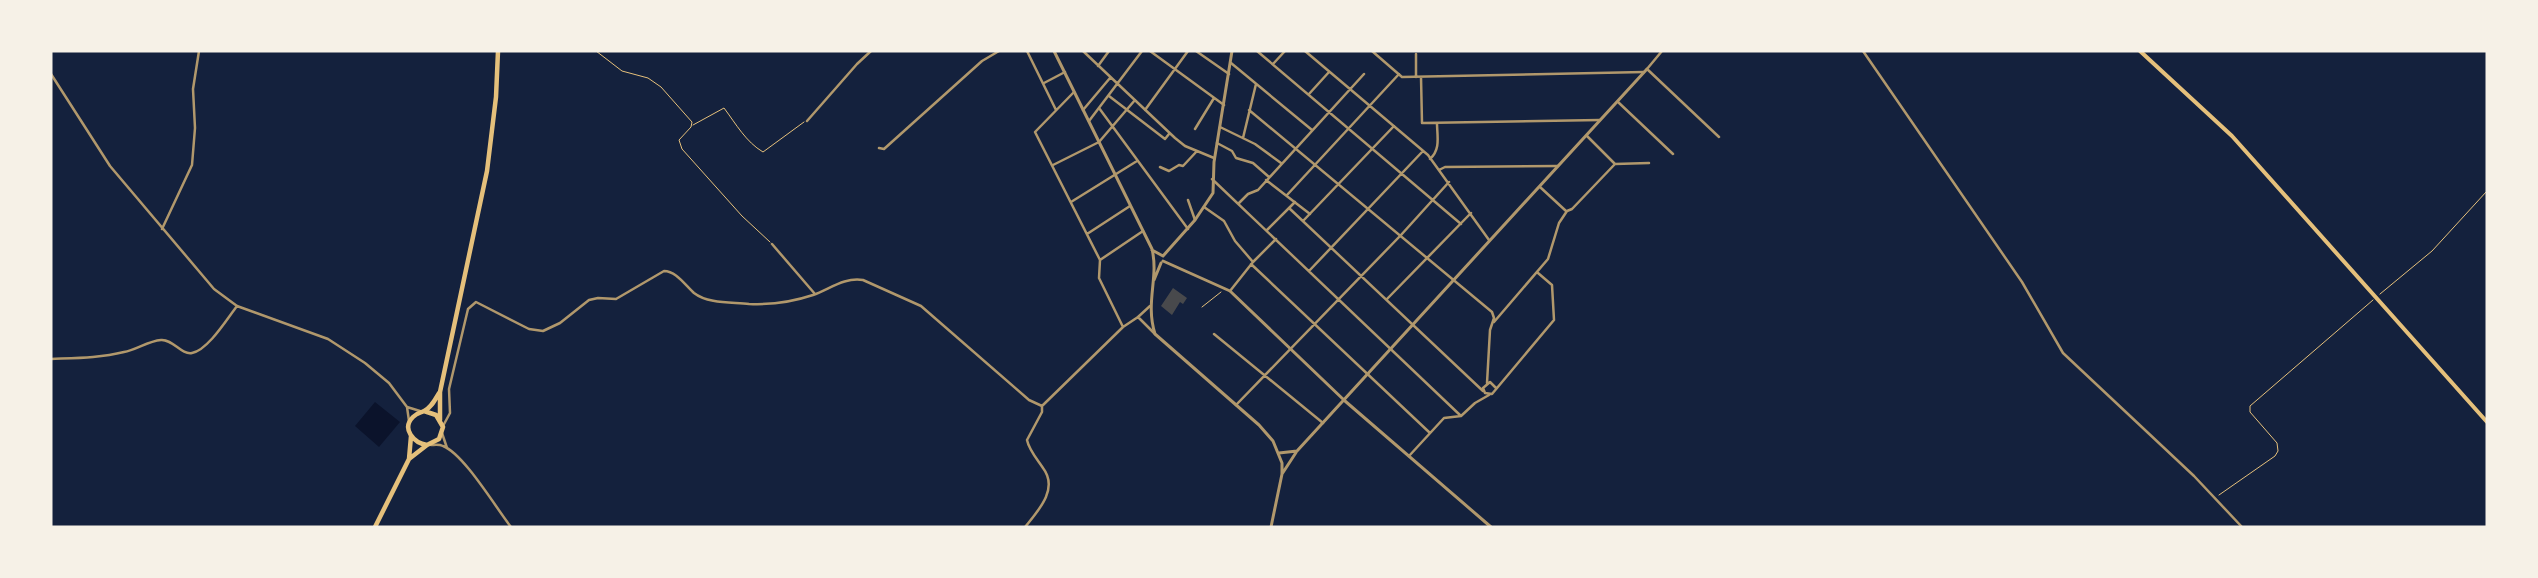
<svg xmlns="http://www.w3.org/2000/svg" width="2538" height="578" viewBox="0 0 2538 578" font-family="Cabin,sans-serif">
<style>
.water{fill:#0b132b}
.building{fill:#48494c}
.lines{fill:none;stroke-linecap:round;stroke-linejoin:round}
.path{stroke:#e5c07b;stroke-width:1}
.minor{stroke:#b1986c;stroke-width:2.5}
.tertiary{stroke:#b1986c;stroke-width:3}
.secondary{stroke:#e5c07b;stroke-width:4}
.primary{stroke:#e5c07b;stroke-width:4.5}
</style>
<rect width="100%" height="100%" fill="#14213d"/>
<path class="water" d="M375 402 400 422 379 447 355 426Z"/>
<path class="building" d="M1173 288 1187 298 1183 304 1180 302 1172 315 1161 306Z"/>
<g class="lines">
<path class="path" d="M596 51 622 71 648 78 661 87 692 122 691 127 679 140 682 149 742 216 770 242
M693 125 724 108C736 124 746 142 763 152L804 122
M2380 294 2432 251 2487 191
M1202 307 1221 292
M2219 495 2275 456 2278 451 2277 443 2250 412V406L2373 300"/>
<path class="minor" d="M1027 51 1056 110
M1083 51 1175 138 1185 146 1214 158
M1150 51 1224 105
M1196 51 1229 74
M1257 51 1461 224
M1305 51 1428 155 1489 240
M1372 51 1402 77 1644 72
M1662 51 1647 69 1719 137
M1863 51 2022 282 2063 353 2194 476 2242 527
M1416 54V77
M1231 63 1312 130
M1273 64 1285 51
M1098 66 1109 51
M51 74 110 166 214 289 237 306 328 339 365 363 389 383 407 407 409 421
M1421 77 1422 123 1600 120
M1044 83 1065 72
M1074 92 1035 132 1100 260 1099 278 1123 327
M1309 94 1329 72
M1109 96 1165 139 1169 134
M1618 102 1673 154
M1099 108 1188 229
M1083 110 1110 78
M1145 110 1188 51
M1249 110 1492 312 1494 318 1490 330 1487 383
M807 121 857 64 871 51
M1089 121 1142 51
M1220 127 1255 144 1281 163
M1195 129 1214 98
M1243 138 1256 84
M1217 143 1232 151 1236 158 1253 163 1269 177
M879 148 884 149 982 61 999 51
M1430 159C1441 149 1437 136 1437 123
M1615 164 1649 163
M1053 165 1099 142 1135 100
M1160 167 1169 171 1179 165 1183 166 1197 151
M1439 170 1445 167 1558 166
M1212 179 1461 416
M1266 180 1310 214
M1540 187 1566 211
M1287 195 1399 74
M1188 200 1195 220
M1071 202 1137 161
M1239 203 1248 194 1258 190 1364 74
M1204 207 1224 221 1235 241 1253 262
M1289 208 1483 391
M1567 211 1572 209 1615 164 1587 136
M1303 221 1394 126
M162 229 192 165 195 128 193 89 199 51
M1267 230 1295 202
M1087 234 1130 206
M772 244 815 294
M1100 260 1143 231
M1251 264 1430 433
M1309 271 1423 151
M1230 291 1253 262 1276 239
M1387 299 1471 213
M1138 317 1155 334
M1494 322 1548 259 1559 223 1567 211
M1214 334 1323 423
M51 359C76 358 100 358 124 352 136 350 148 341 161 340 173 339 181 355 192 353 208 350 227 319 237 306
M1496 388 1490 382 1483 388 1485 393 1492 394 1554 320 1552 285 1538 273
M1236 405 1401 235 1449 182
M407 407 420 411
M443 426 450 413 449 389 468 309 476 302 529 329 543 331 560 323 589 300 598 298 616 299 664 271C676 271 685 285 694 293 708 304 732 302 749 304 771 305 792 302 813 295 830 289 844 277 863 280L921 306 1029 400 1042 406 1123 327 1138 317 1150 306
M442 433 447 448
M431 445C434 445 439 444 443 446 464 454 496 508 511 527
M1409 456 1444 418 1461 416 1475 403 1489 395
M1025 527C1038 511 1059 489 1043 468 1037 459 1029 450 1027 440L1042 412V406"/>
<path class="tertiary" d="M1054 51 1152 249C1159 278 1145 302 1155 334L1259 425 1273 441 1282 463V474L1271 527
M1152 250 1163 256
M1163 256 1195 220 1213 193 1214 162 1232 51
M1163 261 1230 291 1345 401 1491 527
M1154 280 1161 263
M1279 453 1297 451
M1282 474 1297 451 1647 69"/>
<path class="secondary" d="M2140 51 2232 136 2487 422"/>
<path class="primary" d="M424 411 436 415 443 427 439 439 427 445C414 443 401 429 413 417 417 413 420 413 424 411 431 408 435 400 439 393
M440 420V392L487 171 496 97 498 51
M409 459 427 445
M375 527 409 459 411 436"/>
</g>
<rect width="2538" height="578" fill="none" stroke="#f6f1e7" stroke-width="105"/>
</svg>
